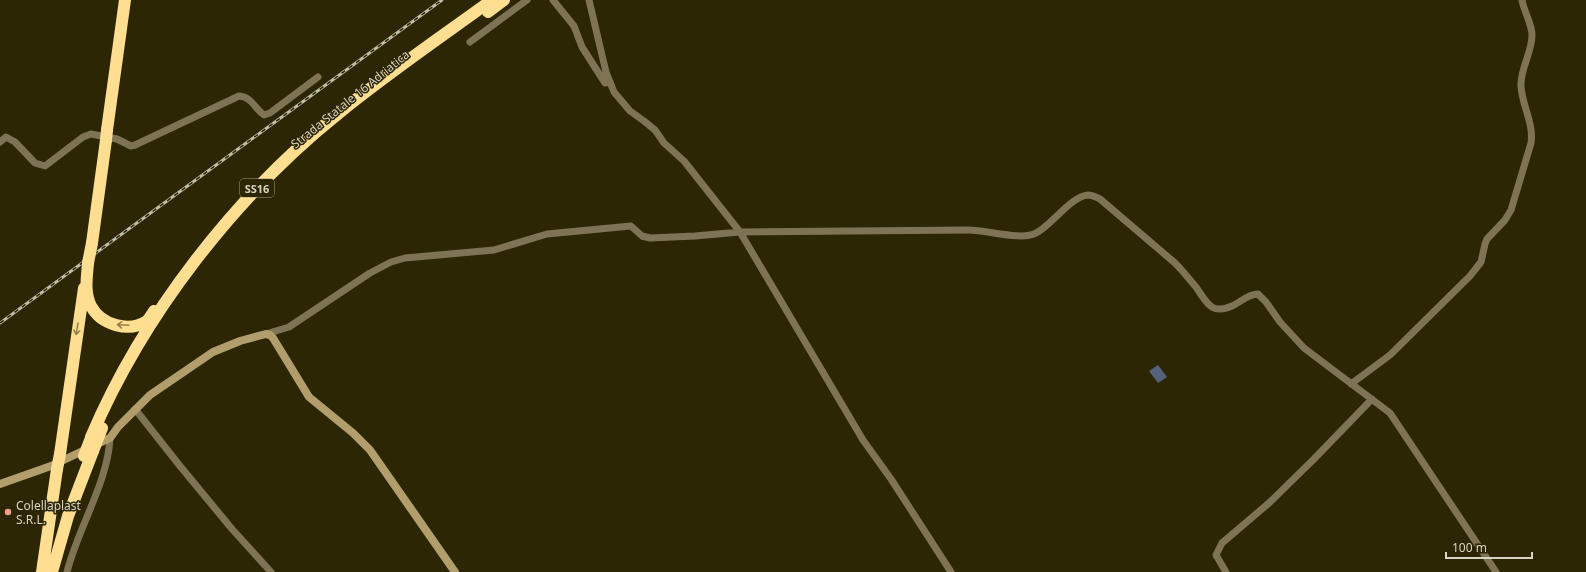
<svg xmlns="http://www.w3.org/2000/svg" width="1586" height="572" viewBox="0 0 1586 572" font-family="'Noto Sans',sans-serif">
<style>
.water{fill:#55627a}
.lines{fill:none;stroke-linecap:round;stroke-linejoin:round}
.street{stroke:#7f7355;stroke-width:7}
.secondary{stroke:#b29e6d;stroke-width:8}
.highway{stroke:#fedf91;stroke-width:12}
.rail-casing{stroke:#c0bda9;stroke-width:3}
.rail{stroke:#2c2605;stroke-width:1.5;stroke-dasharray:4.5;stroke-linecap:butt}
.highway-bridge{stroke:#fedf91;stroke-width:12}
.oneway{stroke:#95824b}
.poi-dot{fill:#f39f85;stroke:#2c2605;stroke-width:1.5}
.labels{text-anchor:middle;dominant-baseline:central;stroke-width:3;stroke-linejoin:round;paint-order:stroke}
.shield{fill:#2c2605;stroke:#a4a08a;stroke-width:1}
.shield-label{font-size:11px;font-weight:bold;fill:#d8d5c3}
.street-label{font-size:12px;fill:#d8d5c3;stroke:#2c2605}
.poi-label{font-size:12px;fill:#d8d5c3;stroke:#2c2605;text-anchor:start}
</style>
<rect width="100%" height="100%" fill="#2c2605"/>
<path class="water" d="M1158 365 1167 377 1158 383 1149 371Z"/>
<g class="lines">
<path class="street" d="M553 0 574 26 582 47 605 83 610 82
M589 0 606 72 614 92 630 111 644 121 655 130 664 143 684 161 740 232 863 440 891 479 951 572
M470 42 527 0
M0 142 6 137 15 142 35 163 45 166 83 137 91 134 117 139 131 146 135 145 239 96C252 97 254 108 264 115L270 113 318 77
M266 334 289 327 370 273 391 262 405 258 494 250 547 234 631 226 642 236 650 238 695 236 740 232 969 230C987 230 1022 241 1036 233 1052 225 1071 196 1088 195 1093 195 1096 197 1100 199L1175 263C1183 271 1189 279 1196 287 1207 303 1211 315 1232 306 1241 302 1248 294 1258 294L1266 302 1280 322 1304 348 1390 413 1496 572
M1351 384 1390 355 1470 276 1481 262 1485 244 1487 239 1505 220 1511 210 1531 143C1534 123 1522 106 1521 86 1520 69 1532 53 1532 35 1532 24 1524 12 1522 0
M135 409 180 466 232 529 271 572
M67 572C78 528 108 482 110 438
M1226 572 1216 555 1222 543 1269 503 1314 459 1372 399"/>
<path class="secondary" d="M0 484 51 466 110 438 118 427 150 395 213 352 240 341 266 334 270 335 273 338 309 397 353 433 370 450 455 572"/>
<path class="highway" d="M488 12 504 0
M107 130 125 0
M92 243 106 140
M88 263C87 277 84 293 91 306 101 325 129 333 147 321 150 318 152 314 154 311
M91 437C143 315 235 196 339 113 388 73 441 37 492 0
M60 454 84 288
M42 572 57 469
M52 572 68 516 93 451"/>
<defs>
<path id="rail" d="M0 323 442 0"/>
</defs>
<use href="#rail" class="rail-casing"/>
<use href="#rail" class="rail"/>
<path class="highway-bridge" d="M106 140 107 130
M88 263 92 243
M93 451 102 428
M84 456 91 438
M57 469 60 454"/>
</g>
<defs><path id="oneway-shaft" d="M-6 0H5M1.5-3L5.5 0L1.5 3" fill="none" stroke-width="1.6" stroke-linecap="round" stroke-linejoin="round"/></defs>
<g class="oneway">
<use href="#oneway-shaft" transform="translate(123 325) rotate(-177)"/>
<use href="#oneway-shaft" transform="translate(77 329) rotate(99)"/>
</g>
<circle class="poi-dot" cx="8" cy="512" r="4"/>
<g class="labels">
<rect class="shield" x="240" y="179" width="34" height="18" rx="3"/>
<g class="shield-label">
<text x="257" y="188">SS16</text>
</g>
<g class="street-label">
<text transform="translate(350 99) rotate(-39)">Strada Statale 16 Adriatica</text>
</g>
<g class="poi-label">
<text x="16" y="505">Colellaplast<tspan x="16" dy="14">S.R.L.</tspan></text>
</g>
</g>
<path d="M1446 552v6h86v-6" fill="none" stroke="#d8d5c3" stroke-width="2"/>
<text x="1452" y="552" font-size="12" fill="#d8d5c3" stroke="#2c2605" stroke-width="3" paint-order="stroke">100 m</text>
</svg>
